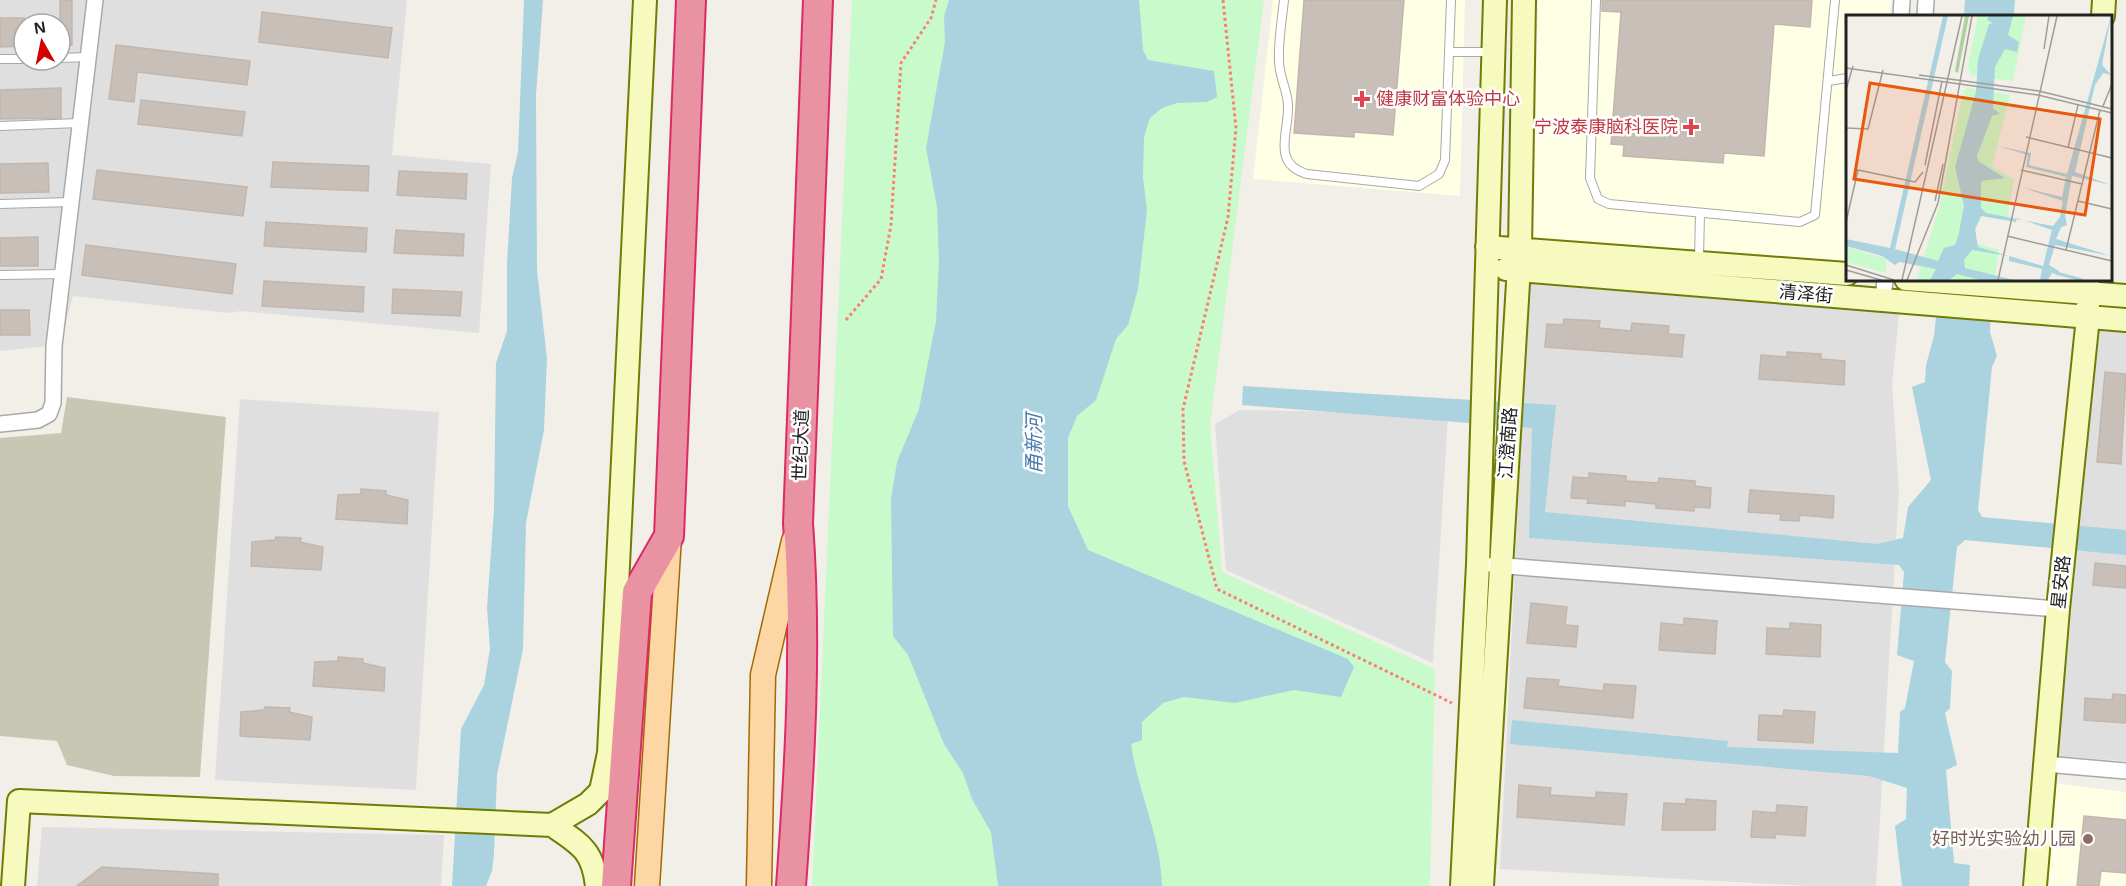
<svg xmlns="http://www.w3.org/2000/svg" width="2126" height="886" viewBox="0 0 2126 886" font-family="Helvetica,'Noto Sans SC',sans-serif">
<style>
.residential{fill:#e0dfdf;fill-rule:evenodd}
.education{fill:#ffffe5}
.construction{fill:#c7c7b4}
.park{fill:#c8facc}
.water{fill:#aad3df}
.building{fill:#c7bfb8;stroke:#c4b6ab;stroke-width:1.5}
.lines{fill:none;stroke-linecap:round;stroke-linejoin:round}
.lane-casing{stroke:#a9a9a9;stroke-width:10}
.street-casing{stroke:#a9a9a9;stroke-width:18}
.secondary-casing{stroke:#707d05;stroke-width:26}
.primary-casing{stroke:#a06b00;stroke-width:27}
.highway-casing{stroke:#dc2a67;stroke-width:32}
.path{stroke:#fa8072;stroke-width:3;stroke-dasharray:3 3;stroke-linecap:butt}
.lane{stroke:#fff;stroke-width:8}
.street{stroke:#fff;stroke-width:15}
.secondary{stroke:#f7fabf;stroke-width:22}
.primary{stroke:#fcd6a4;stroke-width:24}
.highway{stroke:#e892a2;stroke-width:28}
.health-dot{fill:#e0444e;stroke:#fff;stroke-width:2}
.education-dot{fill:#8d6e63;stroke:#fff;stroke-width:2}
.labels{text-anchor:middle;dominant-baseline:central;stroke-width:5;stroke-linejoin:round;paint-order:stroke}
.health-label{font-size:18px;fill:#be3a42;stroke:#fff;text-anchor:start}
.street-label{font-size:18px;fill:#222;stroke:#fff}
.education-label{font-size:18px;fill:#785e54;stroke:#fff;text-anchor:end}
.water-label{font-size:20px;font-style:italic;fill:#4a7aab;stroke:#fff}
.inset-river{fill:none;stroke:#aad3df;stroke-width:3}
.inset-road{fill:none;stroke:#9f9d99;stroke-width:1.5}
.view{fill:#e8590c;fill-opacity:0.15;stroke:#e8590c;stroke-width:3}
.inset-edge{fill:none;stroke:#222;stroke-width:3}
</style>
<rect width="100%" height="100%" fill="#f2efe9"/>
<path class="residential" d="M0 0H407L392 155 491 164 479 333 241 311 228 313 73 296 60 345 0 351ZM24 24H60V60H24Z
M1529 284 1899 314 1892 385 1899 490 1876 886H1809L1500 869Z
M2097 329 2126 331V761L2055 756Z
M240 399 439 412 416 790 215 780Z
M1240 410 1448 414 1433 663 1226 570 1215 424Z
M42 827 444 835 441 886H37Z"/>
<path class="education" d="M1273 0H1465L1460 196 1253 179Z
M1538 0H1891L1890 16H1847V263L1533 238Z
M2053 783 2126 792V886H2046Z"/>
<path class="construction" d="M67 397 226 417 200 777 114 776 67 765 57 741 0 736V438L61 433Z"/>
<path class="park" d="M852 0H1264L1210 425 1222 572 1435 669 1430 886H812Z"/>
<path class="water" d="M524 0H543L536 95 537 270 547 359 544 430 526 523 523 649 497 775 494 854 492 871 486 886H452L461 729 484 685 490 649 487 608 494 509 496 363 507 331V263L512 178 518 152Z
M949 0H1139L1143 50 1148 60 1214 71 1217 97 1207 102 1177 103 1162 108 1150 118 1144 137 1143 177 1147 210 1138 289 1128 325 1116 339 1096 400 1077 416 1068 438V506L1088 550 1348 659 1354 667 1341 697 1294 690 1235 703 1184 697 1163 703 1142 722V740L1131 744C1138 792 1161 837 1162 886H998L991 832 972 799 963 773 944 744 908 655 893 636 891 499 897 462 919 409 936 321 939 263 937 207 926 148 945 42 944 16Z
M1965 0H2015L2014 16H1964Z
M1940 279H1992L1990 332 1997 356 1992 367 1978 510 1982 517 2126 530V555L1965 540 1957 547 1945 662 1952 671 1950 708 1945 713 1957 765 1946 770 1954 863 1970 865 1969 886H1902L1895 826 1906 819 1907 788 1869 776 1510 744 1512 720 1728 741 1727 747 1898 753 1900 712 1905 708 1914 661 1897 655 1904 572 1899 565 1529 538 1532 428 1242 405 1243 386 1556 405 1545 512 1877 544 1903 538 1908 507 1931 480 1912 387 1925 382 1926 365 1934 336Z"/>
<path class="building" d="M60 0H72V45L60 46Z
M1304 0H1404L1393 135 1354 132V137L1294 133Z
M1602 0H1812L1810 27 1774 24 1764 156 1724 153 1723 163 1623 156 1624 145 1611 144 1621 12 1602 11Z
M262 12 392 28 388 58 259 42Z
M0 18H24V46L0 47Z
M116 45 250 61 247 85 137 72 134 102 109 99Z
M61 88V118L0 119V90Z
M141 100 245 112 242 136 138 124Z
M273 162 369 166 368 191 271 187Z
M48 163 49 192 0 193V164Z
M97 170 247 187 243 216 93 199Z
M399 171 467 174 466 199 397 195Z
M266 222 367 228 366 252 264 246Z
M396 230 464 234 463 256 394 253Z
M38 237V266H0V238Z
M86 245 236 264 232 294 82 275Z
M264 281 364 287 363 312 262 306Z
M393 289 462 292 460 316 392 313Z
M0 310H29L30 335H0Z
M1564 319 1600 321 1599 328 1631 331 1632 323 1669 326 1668 334 1684 335 1682 357 1545 347 1547 324 1563 325Z
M1787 352 1821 354V359L1845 361 1844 385 1759 379 1761 355 1787 357Z
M2105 372 2126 374 2121 464 2097 462Z
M1589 473 1626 476V481L1658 483 1659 478 1695 481V486L1711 488 1710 508 1694 507V511L1656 508V504L1625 501V506L1587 503 1588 499 1571 498 1573 477 1589 478Z
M361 489 386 491V495L408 500 407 524 336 519 338 495 361 494Z
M1750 490 1834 496 1833 518 1800 515 1799 521 1780 520 1781 514 1748 512Z
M276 537 301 538 300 542 323 547 321 570 251 566 252 542 275 540Z
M2095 563 2126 566V588L2093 585Z
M1531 603 1567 607 1565 625 1578 626 1576 647 1527 643Z
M1684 618 1717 621 1715 654 1659 650 1661 623 1684 625Z
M1790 623 1821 625 1820 657 1766 654 1767 628 1790 629Z
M338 657 363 659V663L385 668 384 691 313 686 315 662 338 661Z
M1527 678 1559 680 1558 686 1603 691 1604 684 1636 686 1633 718 1524 708Z
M2113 694 2126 695V723L2084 720 2085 698 2112 700Z
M265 707 290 708 289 712 312 717 310 740 240 736 241 712 264 710Z
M1784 710 1815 712 1813 743 1758 740 1759 715 1783 716Z
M1519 785 1551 788 1550 795 1596 798V792L1627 794 1624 825 1517 817Z
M1686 799 1716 801 1715 830H1662L1664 803 1686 804Z
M1777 805 1807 807 1805 836 1775 834V838L1751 837 1753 811 1776 813Z
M2084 816 2126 820V873L2101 871 2099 886H2077Z
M102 867 218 874V886H77Z"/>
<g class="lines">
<defs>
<path id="lane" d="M1284 0C1282 20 1278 41 1279 61 1279 77 1288 91 1288 106 1289 133 1271 163 1307 174L1419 186 1439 174 1445 160 1451 0
M1596 0 1590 178 1598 199 1609 204 1800 222 1815 215 1835 0
M1449 52H1492
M60 58 88 57
M0 59H24
M1829 81 1847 78
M0 126 80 123
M0 204 71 202
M1699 259 1700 213
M0 275 63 274"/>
<path id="street" d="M1901 16 1902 0
M1925 16 1926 0
M1883 301 1885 279
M0 424 38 420 49 414 53 403 54 346 95 0
M1493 565 2058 609
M2045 764 2126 771"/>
<path id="secondary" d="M2103 16 2104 0
M1487 247 1847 274
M1506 269 2126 320
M1906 279 2126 296
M552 825C580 844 593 850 597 886
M13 886 19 801 552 825 588 804 601 791 609 753 645 0
M1462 886 1478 564 1495 0
M1482 886 1520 249 1524 0
M2035 886 2058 609 2088 317V279"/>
<path id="primary" d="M647 886 669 536
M759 886 763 675 794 541"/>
<path id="highway" d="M616 886 637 592 669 536 691 0
M791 886C800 764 807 644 798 523L818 0"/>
</defs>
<use href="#lane" class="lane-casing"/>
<use href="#street" class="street-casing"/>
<use href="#secondary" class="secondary-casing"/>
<use href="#primary" class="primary-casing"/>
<use href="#highway" class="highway-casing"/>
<path class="path" d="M1223 0 1236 128 1228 217 1183 409 1184 461 1217 589 1452 703
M846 320 881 279 891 225 901 63 931 18 936 0"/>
<use href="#lane" class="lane"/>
<use href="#street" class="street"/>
<use href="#secondary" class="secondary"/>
<use href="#primary" class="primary"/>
<use href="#highway" class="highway"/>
</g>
<g class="health-dot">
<path d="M1359 90h6v6h6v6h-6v6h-6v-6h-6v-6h6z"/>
<path d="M1688 118h6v6h6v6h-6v6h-6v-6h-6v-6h6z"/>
</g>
<circle class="education-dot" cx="2088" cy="839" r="6"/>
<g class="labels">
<g class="health-label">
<text x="1376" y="99">健康财富体验中心</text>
<text x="1678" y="127" text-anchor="end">宁波泰康脑科医院</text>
</g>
<g class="street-label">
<text transform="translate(1806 294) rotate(5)">清泽街</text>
<text transform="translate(1508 443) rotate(-86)">江澄南路</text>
<text transform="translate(801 445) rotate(-88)">世纪大道</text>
<text transform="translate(2061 582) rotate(-84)">星安路</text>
</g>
<g class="education-label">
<text x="2076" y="839">好时光实验幼儿园</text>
</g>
<g class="water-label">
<text transform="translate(1034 444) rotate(-90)">甬新河</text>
</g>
</g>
<g transform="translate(1846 15)">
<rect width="266" height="266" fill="#f2efe9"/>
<path d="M119 1H123L112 58 109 56Z" fill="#add19e"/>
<path d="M132 1H180L167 66 125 60 122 51ZM121 73 164 80 146 151 168 165 161 203 137 199 130 214V228L153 235 148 265H71L93 192 117 78ZM0 232 40 244V258L0 247Z" fill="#c8facc"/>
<path d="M97 1H102L49 234 92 246 98 233 109 230 112 222 118 191 109 152 130 77 132 44 143 9 147 8 141 5 143 1H167L162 20 173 27 171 37 159 34 149 52 147 93 154 99 146 101 131 141 132 146 159 163 135 166V193L140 198 207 211 214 202 217 186 175 172 216 182 220 162 180 152 182 140 152 131 185 138 183 150 221 159 265 1 256 50 265 60 257 58 249 70 229 157 265 170 226 161 219 200 221 210 215 212 210 224 265 241 209 230 203 250 213 256 212 260 206 258 202 265H194L196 254 163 246V241L126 235 118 245 119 253 168 265H134L111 259 103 265H84L90 254 53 247 49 250 36 241 0 231V224L44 233ZM135 201 170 207 171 203 206 215 197 251 132 232 129 214Z" fill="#aad3df" fill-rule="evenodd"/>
<path class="inset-river" d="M210 258 236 265"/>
<path class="inset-road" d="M198 34 203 1M0 53 192 80 266 98M73 60 193 76 266 94M0 75 7 51M257 91 266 69M0 113 22 114 37 55M180 122 266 143M222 133 232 90M79 150 96 66M175 155 236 169M89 186 97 149M232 186 266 194M0 207 12 155 69 167 77 157M161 221 266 246M220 235 254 95M0 250 48 265M0 255 35 265M56 265 116 1M61 265 92 188 126 1M152 265 211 1"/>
<path class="view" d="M24 68 254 104 239 200 8 164Z"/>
<rect width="266" height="266" class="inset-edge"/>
</g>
<g transform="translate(42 42) rotate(351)"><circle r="28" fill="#ffffff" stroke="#a7a7a7" stroke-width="1.5"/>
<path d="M0-4.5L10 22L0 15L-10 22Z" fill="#d40000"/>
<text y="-9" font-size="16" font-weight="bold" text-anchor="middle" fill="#222222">N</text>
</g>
</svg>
